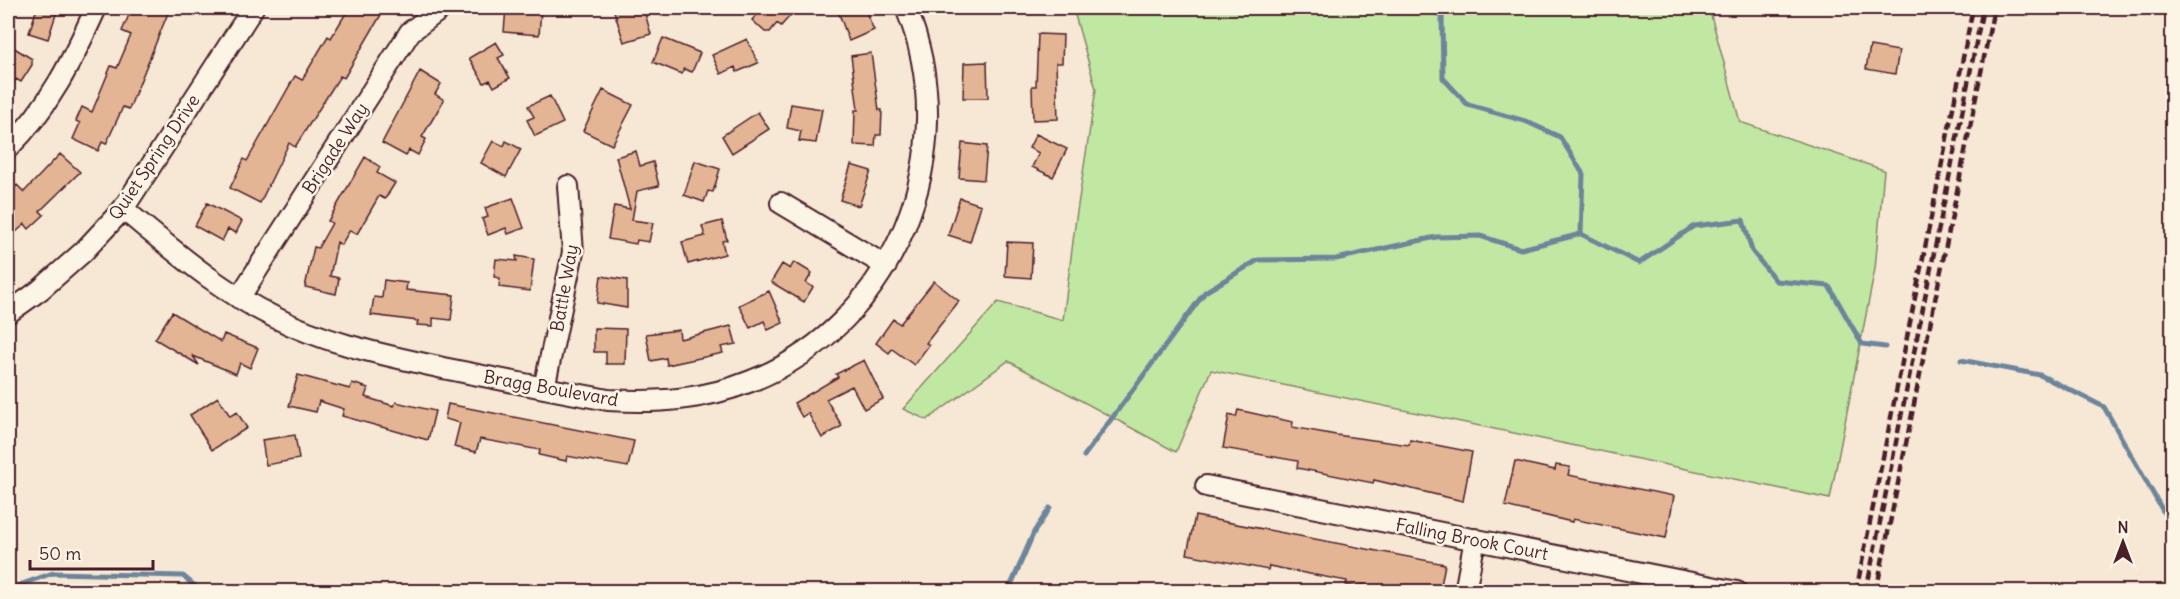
<svg xmlns="http://www.w3.org/2000/svg" width="2180" height="599" viewBox="0 0 2180 599" font-family="Delius,sans-serif">
<style>
.green{fill:#c0e8a3;stroke:#858467;stroke-width:1.5}
.lines{fill:none;stroke-linecap:round;stroke-linejoin:round}
.stream{stroke:#6d859b;stroke-width:5}
.building{fill:#e4b594;stroke:#4a1f2b;stroke-width:1.5}
.street-casing{stroke:#4a1f2b;stroke-width:24}
.street{stroke:#fcf5e5;stroke-width:20}
.rail{stroke:#4a1f2b;stroke-width:4.5;stroke-dasharray:9 4.5;stroke-linecap:butt}
.labels{text-anchor:middle;dominant-baseline:central;stroke-width:5;stroke-linejoin:round;paint-order:stroke}
.street-label{font-size:18px;fill:#4a1f2b;stroke:#fcf5e5}
</style>
<rect width="100%" height="100%" fill="#f7e8d5"/>
<filter id="ink" filterUnits="userSpaceOnUse"><feTurbulence type="fractalNoise" baseFrequency=".0167" numOctaves="2"/><feDisplacementMap in="SourceGraphic" scale="12" xChannelSelector="R" yChannelSelector="G"/><feConvolveMatrix kernelMatrix="1 2 1 2 8 2 1 2 1" color-interpolation-filters="sRGB"/></filter>
<g filter="url(#ink)">
<path class="green" d="M1073 8H1709L1740 122 1884 170 1875 269 1830 499 1211 370 1176 452 1008 361 927 420 903 409 998 302 1063 320 1076 218 1096 89Z"/>
<g class="lines">
<path class="stream" d="M1426 8 1442 16 1443 78 1468 105 1525 121 1560 137 1583 174 1581 234
M1961 360 2040 375 2104 407 2172 527
M1084 456 1205 292 1258 260 1336 259 1436 237 1480 236 1521 249 1581 234 1639 263 1694 226 1743 220 1752 251 1776 281 1829 286 1862 344 1885 347
M8 589 53 573 183 576 202 592
M1008 592 1034 532 1050 508"/>
</g>
<path class="building" d="M37 8H58L48 39 29 33Z
M132 8H170L129 109 123 107 106 144 102 142 98 151 73 139 80 123 76 121 82 107 92 112 111 66 117 68 131 35 122 31Z
M349 8H385L344 78 340 76 295 147 289 143 260 203 230 188 244 159 247 161 295 76 302 80 328 36 331 38Z
M506 8 541 10 539 35 504 32Z
M613 8H635L636 13 644 10 651 34 624 42Z
M763 8H797L781 26 777 23 770 32H765L752 20Z
M837 8H864L874 30 849 41Z
M1038 34 1063 35 1062 63H1056L1058 119 1033 120 1032 86H1036Z
M663 38 700 53 692 72 684 69 682 74 653 62Z
M747 39 758 63 737 72 735 67 721 74 712 55Z
M496 42 504 55 498 58 510 78 494 87 490 80 484 83 469 58Z
M8 44 32 59V65L21 82 16 79 8 93Z
M1870 46 1899 51 1895 74 1866 69Z
M871 53 879 110H882L881 135H876L875 146 854 145 855 110H858L851 56Z
M987 62 988 98H963L964 63Z
M420 71 441 84 435 94 444 100 422 137 426 139 418 155 409 150 406 156 382 143Z
M603 90 633 105 612 145 583 131Z
M550 96 563 123 535 136 527 120 534 117 528 106Z
M791 104 822 109 816 143 799 141 801 131 787 128Z
M758 112 769 129 732 153 722 136Z
M1036 134 1067 149 1053 177 1032 167 1039 153 1029 148Z
M493 141 504 146 506 141 521 149 506 177 481 163Z
M962 143 987 146 984 180 959 178Z
M636 151 640 166 653 162 659 186 637 191 632 220 653 223 649 242 637 240 636 244 608 239 614 206 630 209 616 157Z
M60 154 80 172 40 211 44 215 29 229 25 224 16 232 8 223V194L17 185 24 192Z
M365 157 380 167 377 173 395 183 385 199 379 196 357 234 350 230 341 245 337 242 330 276 339 278 336 294 305 287 314 247 318 248 332 223 328 221Z
M695 161 720 169 713 192 708 191 704 202 684 195Z
M851 165 871 171 859 206 840 200Z
M513 198 524 228 508 234 506 228 488 235 482 219 488 217 485 208Z
M960 198 981 205 970 242 948 235Z
M207 203 242 221 236 233 228 229 222 241 195 226Z
M722 221 727 240 722 241 725 254 688 264 682 242 705 236 702 226Z
M1007 242 1033 243 1031 278 1005 276Z
M516 256 534 259 530 291 499 287 500 278 494 277 496 259 517 261Z
M794 262 812 273 806 283 813 287 804 302 771 282 782 264 790 269Z
M601 276 627 280V308L597 303Z
M384 280 407 283 406 290 454 295 451 320 433 318V326L417 325 418 321 371 315 374 297 382 298Z
M934 281 959 301 926 343 929 345 914 365 892 349 889 353 876 343 893 319 900 324Z
M769 291 783 323 768 330 764 321 750 328 739 305Z
M172 312 221 342 224 334 258 348 250 368 240 363 236 374 193 356 199 365 155 339Z
M731 326 736 344 721 347 723 353 667 365 666 358 651 361 646 334 679 330 680 339Z
M594 328 626 329 625 364H606V352H594Z
M864 360 883 399 864 409 852 386 826 399 842 426 822 438 808 413 802 417 794 403 838 377 836 374Z
M298 375 350 389 352 383 368 388 365 397 394 406 396 402 435 411 428 440 342 416 344 409 319 401 316 412 289 406Z
M218 397 230 416 237 412 247 428 212 450 190 415Z
M448 404 634 441 628 467 567 456 566 461 539 455 540 450 480 439 476 452 454 447 460 423 445 419Z
M1238 410 1293 422 1292 427 1336 435 1409 445 1410 440 1472 452 1463 501 1374 480 1373 483 1297 468 1298 461 1223 448 1229 415 1236 417Z
M295 435 299 459 266 465 262 440Z
M1515 461 1555 470 1556 465 1570 467 1568 475 1674 496 1666 538 1573 519 1572 522 1505 506Z
M1195 516 1445 564 1440 591H1396L1362 585 1361 588 1346 585 1347 581 1294 571 1269 566 1268 570 1187 554Z"/>
<g class="lines">
<defs>
<path id="street" d="M8 148C49 108 73 59 96 8
M781 203 886 266
M123 209C171 248 218 290 274 317 327 344 385 355 443 368 498 379 553 390 608 400 658 403 704 400 751 381 896 324 965 150 906 8
M239 298 410 32 442 8
M8 313 40 290 83 252 123 209 253 8
M544 388 573 252 568 186
M1206 486 1737 592
M1465 592 1475 539"/>
</defs>
<use href="#street" class="street-casing"/>
<use href="#street" class="street"/>
<path class="rail" d="M1856 592 1973 8
M1866 592 1983 8
M1876 592 1994 8"/>
</g>
</g>
<g class="labels">
<g class="street-label">
<text transform="translate(335 148) rotate(-57)">Brigade Way</text>
<text transform="translate(154 157) rotate(-56)">Quiet Spring Drive</text>
<text transform="translate(564 288) rotate(-80)">Battle Way</text>
<text transform="translate(551 388) rotate(10)">Bragg Boulevard</text>
<text transform="translate(1472 539) rotate(11)">Falling Brook Court</text>
</g>
</g>
<rect width="2180" height="599" fill="none" stroke="#fcf5e5" stroke-width="30"/>
<rect x="15" y="15" width="2150" height="569" fill="none" stroke="#4a1f2b" stroke-width="2" filter="url(#ink)"/>
<g transform="translate(2123 542)" stroke="#fcf5e5" stroke-width="4.5" paint-order="stroke">
<path d="M0-4.5L10 22L0 15L-10 22Z" fill="#4a1f2b"/>
<text y="-9" font-size="16" font-weight="bold" text-anchor="middle" fill="#4a1f2b">N</text>
</g>
<path d="M30 560v9h123v-9" fill="none" stroke="#4a1f2b" stroke-width="3"/>
<text x="39" y="560" font-size="18" fill="#4a1f2b" stroke="#fcf5e5" stroke-width="4.5" paint-order="stroke">50 m</text>
</svg>
